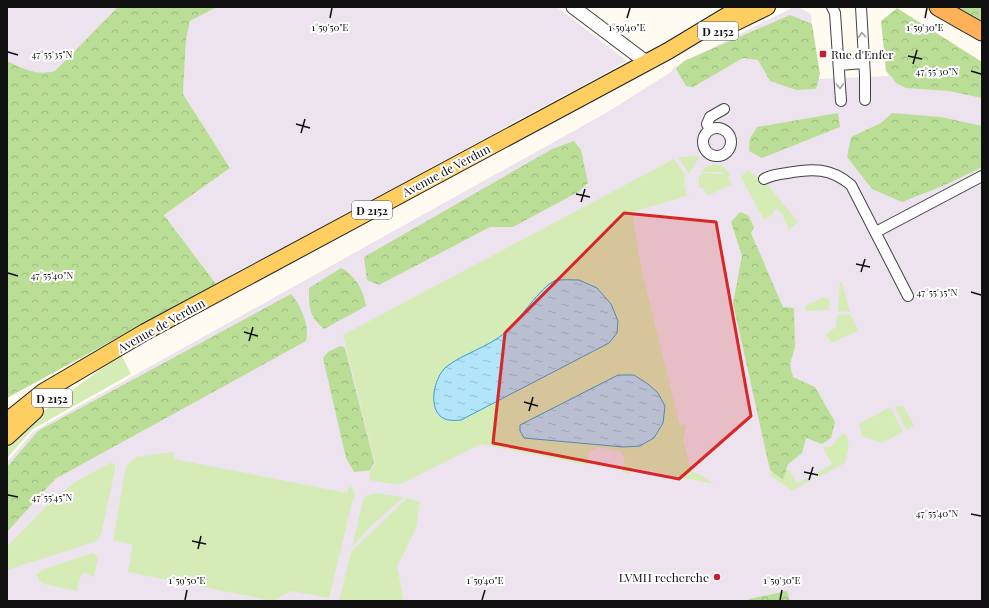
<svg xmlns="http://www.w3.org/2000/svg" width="989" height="608" viewBox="0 0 989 608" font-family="'Playfair Display',serif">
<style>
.industrial{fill:#ece3ee}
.grass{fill:#d6ecb7}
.forest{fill:url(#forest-crowns)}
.water{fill:url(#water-ripples);stroke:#34a0d6}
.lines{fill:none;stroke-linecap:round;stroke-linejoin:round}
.minor-casing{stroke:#424242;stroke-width:12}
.tertiary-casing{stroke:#424242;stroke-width:15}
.primary-casing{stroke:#202020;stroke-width:18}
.trunk-casing{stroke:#202020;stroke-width:19}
.minor{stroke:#fff;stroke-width:10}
.tertiary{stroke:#fff;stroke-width:13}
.primary{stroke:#ffce61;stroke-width:16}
.trunk{stroke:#feb159;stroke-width:17}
.oneway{stroke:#9f9f9f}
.marked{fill:#d62828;fill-opacity:0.2;stroke:#d62828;stroke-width:3;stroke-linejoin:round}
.ticks{fill:none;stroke:#0f0f0f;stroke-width:1.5}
.poi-dot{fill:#c81d31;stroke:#fff;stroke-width:1.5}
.labels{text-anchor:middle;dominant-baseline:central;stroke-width:4;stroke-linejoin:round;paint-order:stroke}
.shield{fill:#fff;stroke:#575757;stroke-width:1}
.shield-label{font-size:11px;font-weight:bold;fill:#0f0f0f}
.poi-label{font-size:12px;fill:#0f0f0f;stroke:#fff;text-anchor:start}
.street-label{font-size:12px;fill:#0f0f0f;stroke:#fff}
.ticks-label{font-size:10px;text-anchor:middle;fill:#0f0f0f;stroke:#fff;stroke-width:4;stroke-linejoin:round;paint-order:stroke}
</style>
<defs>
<pattern id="forest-crowns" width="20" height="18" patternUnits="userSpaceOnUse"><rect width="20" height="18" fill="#bbde96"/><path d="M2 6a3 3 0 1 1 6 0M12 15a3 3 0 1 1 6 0" fill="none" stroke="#a0bd80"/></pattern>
<pattern id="water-ripples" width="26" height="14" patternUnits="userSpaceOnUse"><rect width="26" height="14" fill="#b2e4fa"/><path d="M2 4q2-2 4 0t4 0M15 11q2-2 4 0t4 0" fill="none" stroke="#98c2d5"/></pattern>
</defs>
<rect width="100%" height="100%" fill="#fffbf1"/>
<path class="industrial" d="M7 7H118L56 71 45 74 31 72 7 61Z
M217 7H557L627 61 216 284 164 215 230 168 183 94 186 40 190 21Z
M794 7H798L811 14 816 79 888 76 885 22 982 65V601H7V462L34 431 606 113 671 72 674 67Z"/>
<path class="grass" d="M700 156 689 174 678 157 698 156Z
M674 159 685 175 684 185 687 195H690L632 212 641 268 680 426 683 424 686 426 683 439 691 471 702 476 714 484 632 467 630 474 622 472 625 459 621 452 598 447 589 452 588 465 481 444 403 483 393 484 370 480 369 473 375 463 343 335Z
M712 164C721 164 727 168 730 176H728L732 184 707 196 704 189 699 187V176L704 173 724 174 722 172H704L700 175 703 169Z
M747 170 767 184 798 222 789 230 782 214 777 209 774 210 772 215 764 220 741 177Z
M840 282H842L850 312 838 311Z
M825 297 829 299V310L805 311 806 305Z
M849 314 851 315 858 331 831 343 826 334 836 327 837 315Z
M121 354 131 374 33 429 7 458V442L28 423Z
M900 406 905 408 914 426 906 430 895 407Z
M890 407 903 432 882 443 862 436 859 424Z
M843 433H845C851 444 848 451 845 463L818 477 815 474 832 464 824 450V447H830Z
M174 452V459L347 493 349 486 354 490 355 497 353 499 329 598 292 591 273 601 128 572 133 545 113 540 126 466 136 457Z
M110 463 115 464V470L101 534 97 541 7 570V547L51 501 77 481Z
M786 469 789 470 797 483 811 476V480L792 491 770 475 773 472 783 480Z
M375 493 404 497 372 525 352 547 363 500 366 496Z
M407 498 420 502 416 528 397 567 404 601H339L351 552Z
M92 553 98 557 94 577 85 573 81 575 77 591 44 584 38 580V576H35L44 569Z"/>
<path class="forest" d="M118 7H217L190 21 186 40 183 94 230 168 164 215 216 284 7 398V61C24 69 37 76 55 71Z
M954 7H982V25Z
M897 8 982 62V98L949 91 906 88 896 83 892 77 886 71 881 21Z
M790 15 812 24 820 74 816 89 796 90 770 81 758 60 743 58 693 87 686 86 676 69 684 61Z
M838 113 840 127 762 158 749 151 750 138 757 127Z
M892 113 941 117 982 126V167L945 185 902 202 872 189 847 157 851 137 881 123Z
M574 141 581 150 588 183 578 192 513 227H490L379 285 367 280 364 257 552 149Z
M740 212 748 215 754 227 751 233 783 307 794 308 795 347 790 364 793 377 815 387 835 422 831 438 822 444 806 438 802 453 788 464 783 480 770 470 733 303 742 256 731 222Z
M341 268C355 274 364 292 366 306L324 329C309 316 309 308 309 288Z
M291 294C301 305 310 327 306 341L55 479 7 532V467L38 431Z
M340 346 345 348 374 462 370 470 354 472 346 458 323 358 328 352Z
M787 591 790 601H749V599Z"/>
<path class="water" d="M579 280 597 288 611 304 618 321 617 333 609 343 461 420C452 421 442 421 437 412 430 400 435 377 446 367 464 353 487 348 506 332 518 321 542 286 554 281 560 279 572 280 579 280Z
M618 375H634L648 384 658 393 665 406 663 423 654 438 640 446 623 447 524 438 520 431V425Z"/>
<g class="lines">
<defs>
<path id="minor" d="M832 7 835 13 841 101
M861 7 865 76V100
M839 65 864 63
M703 142a14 14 0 1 1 28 0a14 14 0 1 1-28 0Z
M710 130 707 124 710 117 724 109
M764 179C771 175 779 174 787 173 813 168 831 168 851 185L908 296
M876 232 982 176"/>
<path id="tertiary" d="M573 7 646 62"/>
<path id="primary" d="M726 27 767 7
M7 421 43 392 145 332 668 51 741 7
M7 437 35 411"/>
<path id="trunk" d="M938 7 982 32"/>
</defs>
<use href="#minor" class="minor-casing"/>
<use href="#tertiary" class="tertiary-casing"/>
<use href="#primary" class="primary-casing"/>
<use href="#trunk" class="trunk-casing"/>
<use href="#minor" class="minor"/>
<use href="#tertiary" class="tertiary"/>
<use href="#primary" class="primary"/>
<use href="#trunk" class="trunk"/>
</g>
<defs><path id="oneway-chevron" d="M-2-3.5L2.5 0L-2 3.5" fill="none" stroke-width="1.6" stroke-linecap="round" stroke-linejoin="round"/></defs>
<g class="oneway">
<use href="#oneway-chevron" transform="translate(862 35) rotate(-95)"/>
<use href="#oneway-chevron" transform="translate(840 86) rotate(87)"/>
</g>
<path class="marked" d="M624 213 716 222 751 416 679 479 493 443 505 333Z"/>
<path class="ticks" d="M330 18 332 8M627 18 630 8M925 18 927 8M8 52 18 55M908 56 922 59M913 64 917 50M971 71 981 74M296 124 310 128M301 133 305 119M576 194 590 197M581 202 585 189M856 264 870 267M861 272 865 259M8 273 18 276M971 292 981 295M244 332 258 336M249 341 253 327M524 402 538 406M529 411 533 397M804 472 818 475M809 480 813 467M8 495 18 497M971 514 981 516M192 541 206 544M198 549 201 536M185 600 187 590M482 600 485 590M780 600 782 590"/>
<g class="poi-dot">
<rect x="819" y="50" width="8" height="8" rx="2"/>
<circle cx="717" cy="577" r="4"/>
</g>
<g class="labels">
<g class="shield">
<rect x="698" y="22" width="40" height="18" rx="3"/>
<rect x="352" y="201" width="40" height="18" rx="3"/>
<rect x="32" y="389" width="40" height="18" rx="3"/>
</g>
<g class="shield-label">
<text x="718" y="31">D 2152</text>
<text x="372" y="210">D 2152</text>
<text x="52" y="398">D 2152</text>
</g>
<g class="poi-label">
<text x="831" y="54">Rue d'Enfer</text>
<text x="709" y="577" text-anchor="end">LVMH recherche</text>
</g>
<g class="street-label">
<text transform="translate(446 170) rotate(-28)">Avenue de Verdun</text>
<text transform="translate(161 325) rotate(-29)">Avenue de Verdun</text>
</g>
</g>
<g class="ticks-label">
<text x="330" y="31">1°59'50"E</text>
<text x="627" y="31">1°59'40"E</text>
<text x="925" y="31">1°59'30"E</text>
<text x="52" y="58">47°55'35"N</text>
<text x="937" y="75">47°55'30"N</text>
<text x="52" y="279">47°55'40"N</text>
<text x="937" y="296">47°55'35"N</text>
<text x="52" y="501">47°55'45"N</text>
<text x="937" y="517">47°55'40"N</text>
<text x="187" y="584">1°59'50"E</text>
<text x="485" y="584">1°59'40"E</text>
<text x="782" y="584">1°59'30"E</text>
</g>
<rect width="989" height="608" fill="none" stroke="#0f0f0f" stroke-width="16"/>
</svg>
